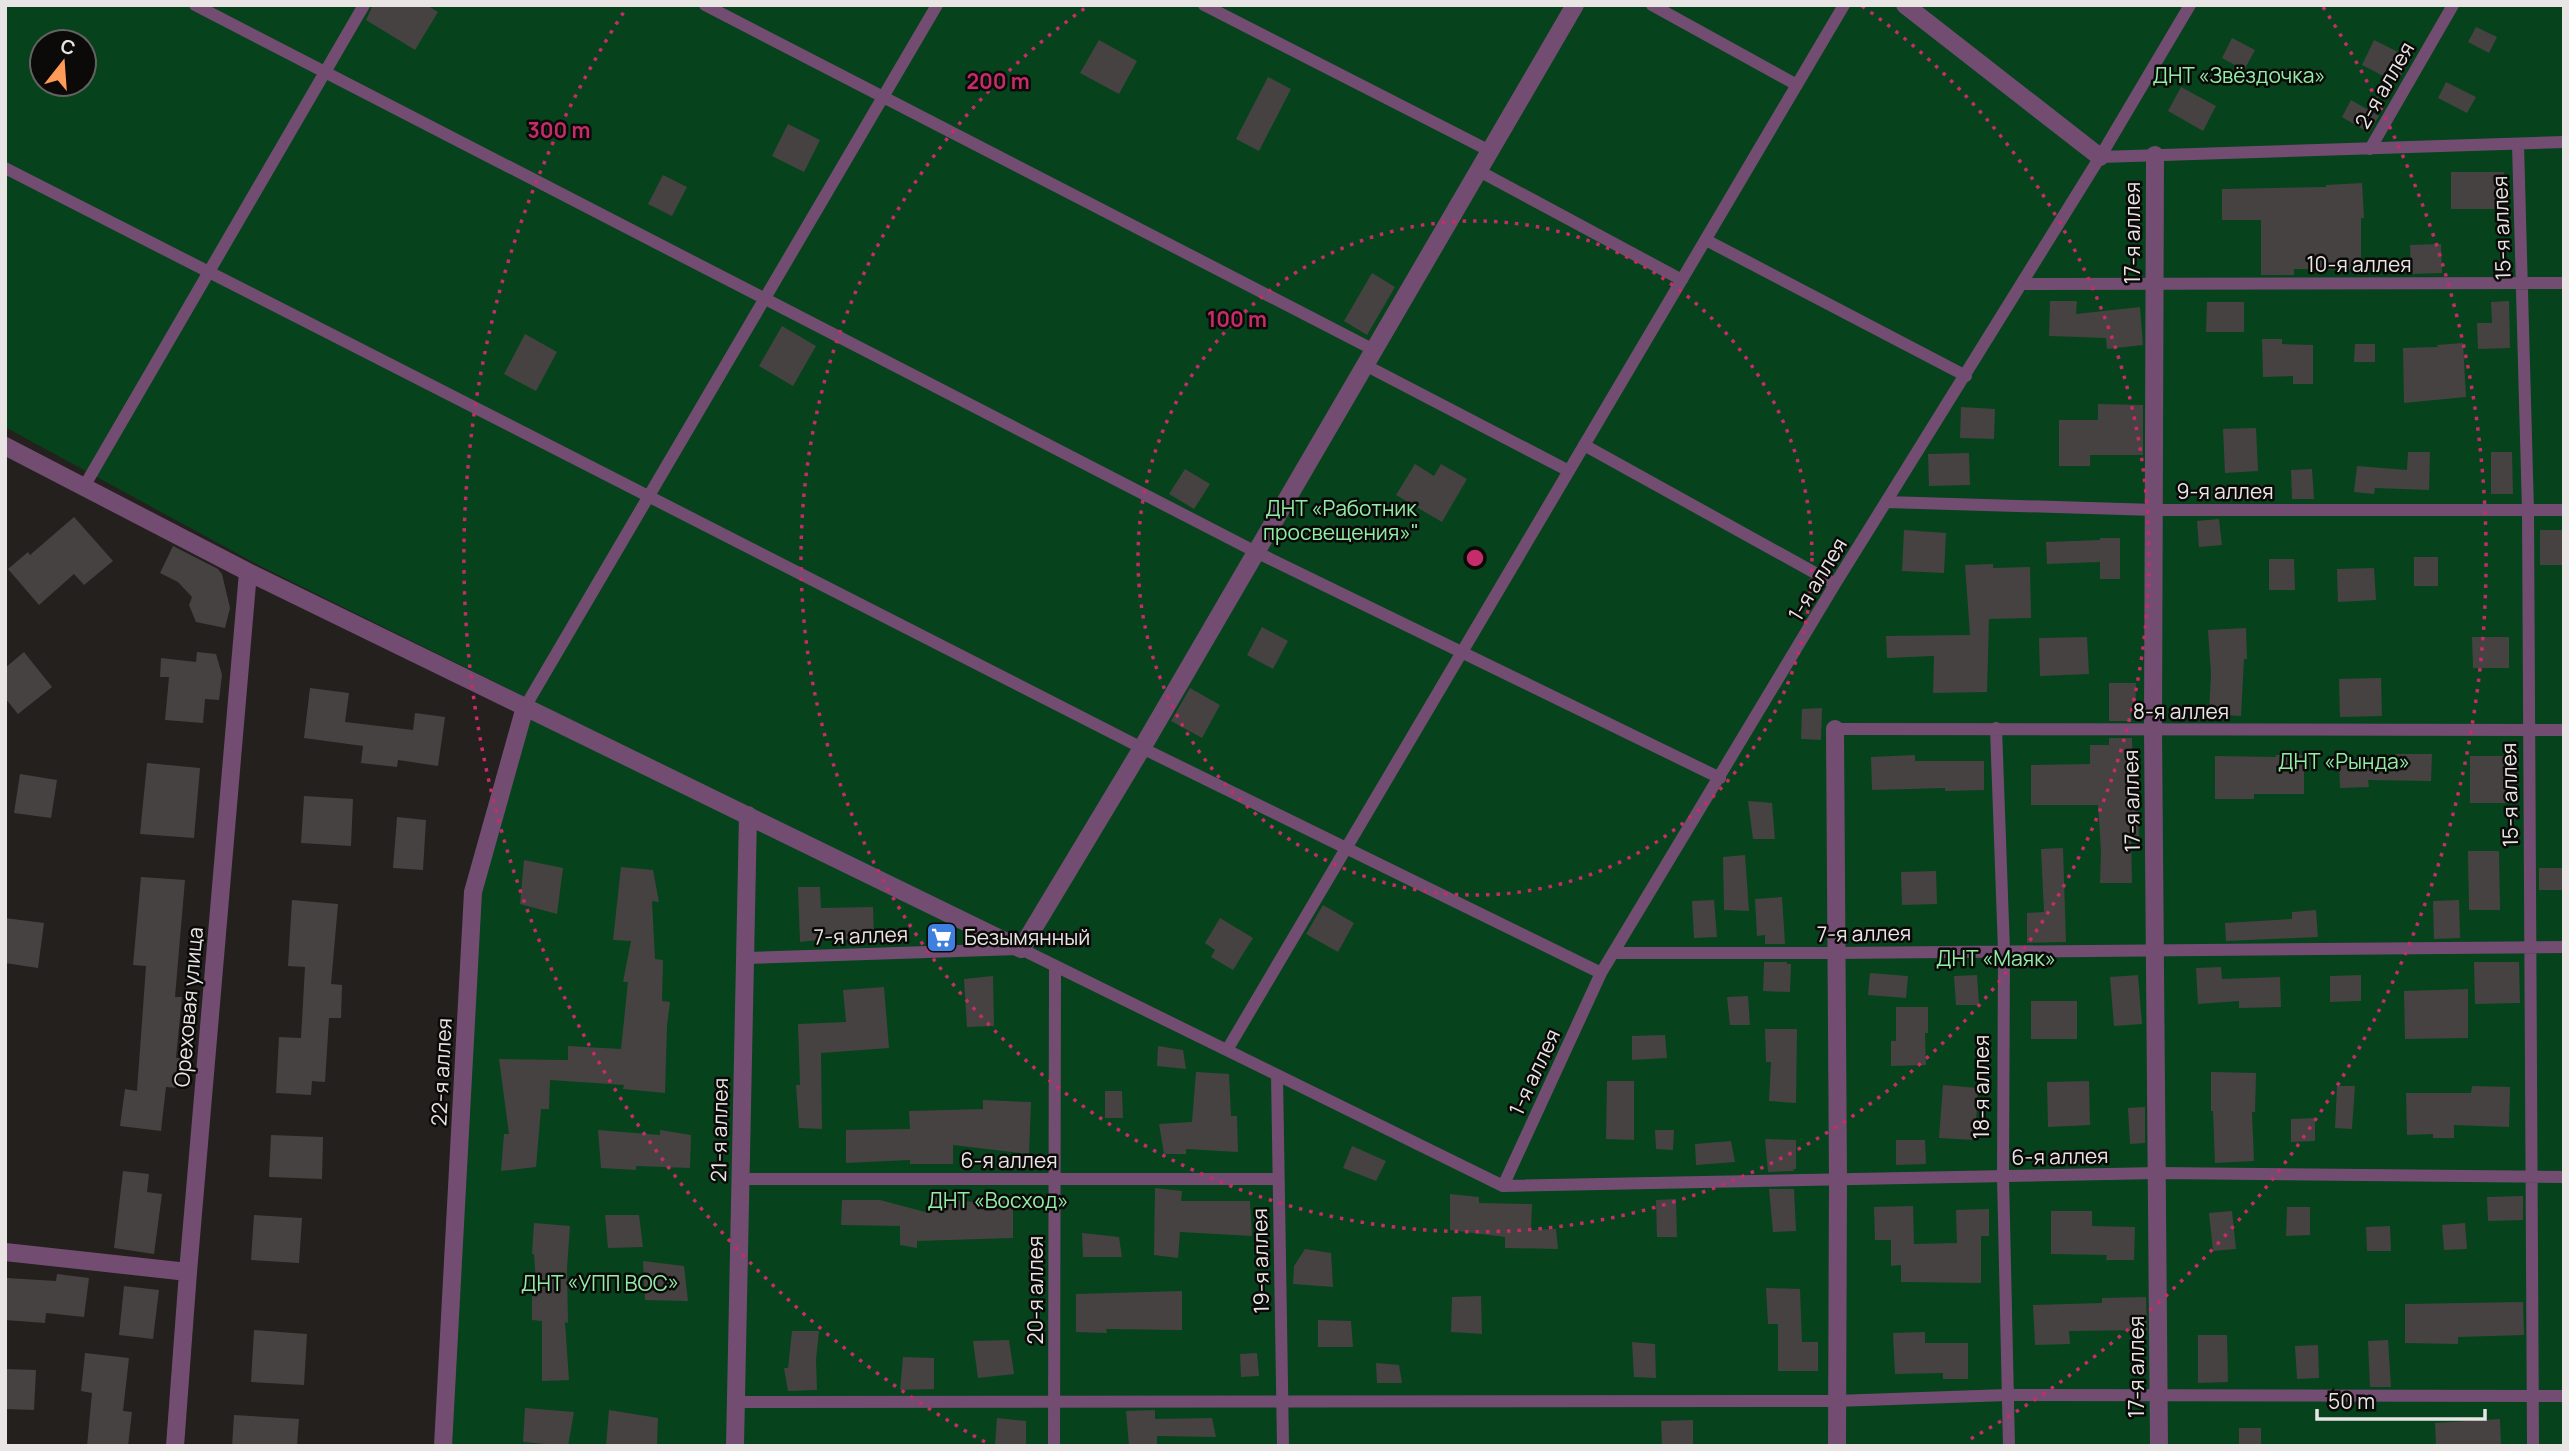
<svg xmlns="http://www.w3.org/2000/svg" width="2569" height="1451" viewBox="0 0 2569 1451" font-family="Manrope,sans-serif">
<style>
.green{fill:#06421c;fill-rule:evenodd}
.building{fill:#464241}
.lines{fill:none;stroke-linecap:round;stroke-linejoin:round}
.service{stroke:#724d71;stroke-width:12}
.minor{stroke:#724d71;stroke-width:18}
.ring{fill:none;stroke:#c62c69;stroke-width:3.5;stroke-dasharray:3.5 7}
.labels{text-anchor:middle;dominant-baseline:central;stroke-width:5;stroke-linejoin:round;paint-order:stroke}
.park-label{font-size:21px;fill:#91eda6;stroke:#0b0a09}
.street-label{font-size:21px;fill:#e8e5e4;stroke:#0b0a09}
.poi-label{font-size:21px;fill:#e8e5e4;stroke:#0b0a09;text-anchor:start}
.centre{fill:#c62c69;stroke:#0b0a09;stroke-width:3.5}
.ring-label{font-size:21px;text-anchor:middle;font-weight:bold;fill:#c62c69;stroke:#0b0a09;stroke-width:5;stroke-linejoin:round;paint-order:stroke}
</style>
<rect width="100%" height="100%" fill="#23201e"/>
<path class="green" d="M5 5H2564V1446H443L473 892 521 695 262 567 5 427ZM42 42H84V84H42Z"/>
<path class="building" d="M373 5H427L438 12 415 50 366 20Z
M2476 27 2497 37 2489 53 2468 42Z
M2232 38 2255 50 2244 70 2222 58Z
M1099 40 1137 61 1119 94 1080 73Z
M2374 40 2410 58 2397 83 2362 65Z
M1268 77 1291 89 1259 151 1236 139Z
M2446 82 2476 97 2467 113 2438 98Z
M2181 87 2216 106 2203 131 2168 111Z
M2351 100 2379 116 2369 133 2342 117Z
M788 124 820 140 804 172 772 156Z
M2451 172H2504L2505 209H2451Z
M663 175 687 187 672 216 648 204Z
M2362 183 2364 218H2361V270L2294 269V275H2261V220H2222V189L2326 187V185Z
M2441 244 2442 273 2411 274 2410 245Z
M1372 273 1395 287 1367 335 1344 321Z
M2050 301H2077L2076 314 2140 307 2143 345 2107 349 2106 338 2049 336Z
M2509 301 2510 348 2478 349 2477 323H2492L2491 302Z
M2207 302H2244V332H2206Z
M782 326 816 346 793 386 759 366Z
M525 334 557 352 536 391 504 374Z
M2262 339H2282V344L2313 345V384H2293V376L2263 377Z
M2463 343 2466 397 2404 403 2403 348 2438 347 2437 345Z
M2355 344H2375V362H2354Z
M2098 404 2143 405V455H2090V466H2059V420H2098Z
M1961 407 1995 409 1994 439 1960 438Z
M2256 428 2258 471 2225 473 2223 429Z
M2408 452H2430L2429 490 2375 488 2374 494 2354 492 2357 466 2407 470Z
M2491 452H2512L2513 494H2491Z
M1969 453 1970 485 1929 486 1928 454Z
M1415 464 1434 476 1441 464 1467 479 1442 522 1396 495Z
M1185 469 1210 484 1194 509 1169 494Z
M2312 469 2314 499H2292L2291 470Z
M74 517 113 561 84 585 74 574 39 605 8 569 28 552 30 555Z
M2219 519 2222 545 2199 547 2197 521Z
M1904 530 1946 533 1944 573 1902 571Z
M2540 530H2564V565H2540Z
M2100 538H2120V579H2100V562L2047 564 2046 542 2100 540Z
M173 546 218 569 222 574 230 608 225 628 196 622 189 605 192 597 178 582 160 573Z
M2414 557H2438V586H2414Z
M2269 559H2294L2295 590H2269Z
M1993 564V568L2030 567 2031 618 1989 619 1987 692 1933 693 1934 656 1887 658 1886 636 1970 635 1965 565Z
M2374 568 2376 600 2338 602 2337 569Z
M1262 627 1288 641 1273 669 1247 655Z
M2246 628 2247 659H2244L2241 716 2209 714 2211 674 2208 630Z
M2087 637 2089 674 2040 676 2039 638Z
M2472 637H2509V668H2473Z
M24 652 52 687 18 714 5 698V668Z
M197 652 216 654 222 675 219 700 205 699 203 723 165 720 169 677H160L161 658 196 662Z
M2381 678 2382 716 2340 717 2339 679Z
M2109 683H2136L2135 714H2131V721H2109Z
M310 688 349 693 345 722 413 730 415 713 445 717 438 766 398 760 397 767 361 763 363 746 304 738Z
M1190 688 1220 705 1202 738 1171 721Z
M1822 708 1821 740 1801 739 1802 709Z
M2109 738H2132L2134 803H2137L2139 836 2131 837 2132 883H2100L2101 851 2098 805H2031V765L2090 764V745H2109Z
M2395 754H2432L2431 781 2368 780 2369 787 2340 788 2339 760 2395 759Z
M1915 755V761H1984V790L1945 791V788L1872 790 1871 757Z
M2276 755H2304V794H2254V799H2215V756L2276 757Z
M2470 756H2515L2516 803H2470Z
M147 763 200 768 194 838 140 834Z
M20 774 57 780 51 818 14 813Z
M304 796 353 799 351 846 301 843Z
M1748 801 1772 803 1775 839H1753Z
M397 817 426 820 423 870 393 868Z
M2063 848 2066 942 2027 943V913L2044 912 2041 849Z
M2468 851H2499L2500 910H2469Z
M1745 855 1749 911 1724 910 1723 857Z
M524 860 563 868 557 914 520 904Z
M621 867 653 870 659 902 652 901 655 959 663 960 662 1001 670 1002 667 1026 665 1093 623 1089 624 1085 550 1080 549 1109H541L536 1167 501 1171 504 1134H509L499 1059 568 1060V1046L621 1049 628 982H623L631 941 613 940Z
M2539 868H2564V890H2539Z
M1936 871 1937 904 1902 905 1901 872Z
M141 877 185 880 175 997H182L176 1058H181L179 1088 166 1087 161 1131 120 1126 125 1089 137 1091 146 966 133 965Z
M798 887H820L821 908 873 907 874 940H843V937L800 942Z
M1782 897 1785 944H1765V935L1757 936 1755 899Z
M292 900 338 904 331 984 342 985 341 1018H329L325 1082 312 1081 311 1095 276 1093 279 1037 301 1038 305 967 288 966Z
M1714 900 1717 937 1694 938 1692 901Z
M2459 900 2460 938 2434 939 2433 901Z
M1323 905 1354 923 1338 952 1306 934Z
M2316 910 2318 937 2226 941 2225 923 2292 919V912Z
M5 918 44 923 38 968 5 963Z
M1220 918 1253 938 1233 970 1211 957 1215 950 1205 943Z
M1764 962H1787V964H1791L1790 992 1763 991Z
M2474 962H2519L2520 1003 2475 1004Z
M2221 967 2222 979 2280 977 2281 1007 2239 1008V1001L2198 1004 2196 968Z
M1870 973 1908 976 1906 998 1868 995Z
M1977 975 1979 1005H1956L1954 976Z
M2138 975 2142 1024 2114 1026 2110 977Z
M2361 975V1001L2330 1002V976Z
M993 976 994 1026 967 1027 964 979Z
M884 987 889 1048 821 1053 822 1129 799 1128 796 1085H800L798 1024 846 1022 843 990Z
M2468 989V1038L2405 1039 2404 991Z
M1748 996 1750 1025H1730L1727 997Z
M2031 1001H2077V1039H2031Z
M1896 1007H1928V1033H1925L1926 1065 1891 1066V1041H1896Z
M1765 1029H1797L1796 1103 1769 1101 1771 1062H1766Z
M1665 1035 1667 1058 1632 1060V1036Z
M1158 1046 1183 1050 1186 1069 1157 1066Z
M1196 1072 1229 1074 1231 1116H1237L1238 1152 1186 1149V1154H1164L1159 1124 1192 1122Z
M2211 1072 2256 1073 2255 1112H2252L2254 1161 2215 1163 2213 1111H2211Z
M1607 1081H1634V1140L1606 1139Z
M2089 1081 2090 1125 2048 1127 2047 1082Z
M1943 1085 1978 1088 1975 1140 1939 1138Z
M2337 1086H2355L2352 1129 2335 1128Z
M2472 1086 2510 1087 2509 1127 2454 1125V1138H2433V1134L2407 1135 2406 1093H2471Z
M1105 1091H1122L1123 1118H1105Z
M983 1100 1031 1102 1029 1154 953 1145V1164H910V1160L846 1163V1130L910 1129 909 1111 983 1109Z
M2145 1107V1143L2130 1144 2128 1108Z
M2315 1118V1141L2291 1142V1119Z
M598 1130 660 1135V1130L691 1135 690 1168 636 1166V1170L601 1168Z
M1655 1130H1674L1673 1150 1656 1149Z
M271 1135 323 1137 322 1179 269 1177Z
M1765 1139 1796 1140V1169H1793L1794 1171 1768 1172Z
M1896 1140H1925L1926 1164 1896 1165Z
M1731 1141 1735 1162 1696 1165 1695 1144Z
M1352 1146 1386 1161 1376 1181 1343 1168Z
M123 1171 149 1174 147 1192 162 1194 154 1254 114 1248Z
M1155 1188 1182 1191 1181 1201H1250L1252 1236 1180 1232 1178 1258 1154 1255Z
M1769 1189H1794L1796 1231 1773 1232Z
M1450 1194 1479 1197V1203L1532 1204 1531 1230 1556 1229 1558 1249 1505 1248V1237L1450 1230Z
M983 1196 1013 1197V1238L917 1241V1248L900 1245V1226L841 1225 842 1200H880L929 1213V1197L983 1203Z
M2523 1196V1220L2488 1221 2487 1197Z
M1676 1199 1677 1237H1657L1656 1200Z
M1913 1206 1914 1244 1957 1243 1956 1210 1989 1209V1236H1981V1283L1901 1282V1265L1891 1266V1240H1875L1874 1207Z
M2287 1207H2310V1235L2286 1236Z
M2051 1211H2092V1226L2135 1227 2134 1260H2106L2107 1255 2051 1254Z
M2232 1211 2236 1249 2213 1251 2209 1213Z
M254 1215 302 1218 299 1263 251 1260Z
M605 1215H639L643 1247 608 1248Z
M534 1223 570 1226 567 1268 568 1323 565 1322 569 1380 542 1381V1321L532 1320V1296L537 1297 534 1254H532Z
M2465 1223 2467 1249 2444 1250 2442 1225Z
M2390 1226 2391 1251H2367L2366 1227Z
M1082 1233 1119 1237 1122 1257H1083Z
M1305 1249 1331 1253 1333 1287 1293 1284 1294 1266Z
M643 1261 684 1266 688 1301 645 1300Z
M57 1274 89 1278 84 1317 46 1313 45 1323 5 1320 7 1278 56 1281Z
M124 1286 159 1290 153 1339 119 1335Z
M1766 1288 1800 1289 1802 1342H1818V1371H1778V1324H1768Z
M1182 1291V1330L1106 1329 1107 1333 1076 1332V1294Z
M1481 1296 1482 1334 1451 1332 1452 1297Z
M2146 1297 2147 1330 2069 1331 2070 1344 2035 1345 2033 1305 2102 1303V1298Z
M2523 1302 2524 1335 2458 1337V1344L2405 1343V1304Z
M1318 1320 1351 1321 1353 1347H1318Z
M254 1330 307 1334 304 1385 251 1382Z
M792 1331H819L816 1360 817 1390 788 1391 784 1368H788Z
M1925 1332V1343H1968V1379H1943V1373L1895 1374 1893 1333Z
M2198 1335H2227L2228 1382 2198 1383Z
M1009 1340 1014 1374 978 1378 973 1341Z
M2388 1340 2391 1387H2370L2368 1341Z
M1632 1342 1655 1344 1656 1378 1634 1377Z
M2318 1345 2319 1378 2297 1379 2295 1346Z
M85 1353 129 1358 123 1411 132 1412 128 1446H87L92 1393 81 1391Z
M1257 1353 1259 1376 1241 1377 1240 1354Z
M903 1357 934 1358V1389L900 1390Z
M1376 1363 1399 1365 1402 1383H1377Z
M5 1369 36 1370 34 1410 5 1409Z
M525 1408 574 1412 568 1446 523 1442Z
M609 1410 658 1418 657 1446H606Z
M1155 1410V1419L1212 1418 1216 1437 1157 1436V1446H1129L1126 1411Z
M234 1415 299 1419 297 1446H232Z
M997 1418 1026 1421V1446H995Z
M2500 1419 2501 1446H2436L2435 1423Z
M1693 1420V1446H1662L1661 1421Z
M2239 1428H2261V1446H2239Z"/>
<g class="lines">
<path class="service" d="M195 5 1256 552 1720 778
M705 5 1374 350
M1204 5 1490 151
M1652 5 1797 85
M2518 144 2528 511 2533 1446
M2370 149 2453 5
M2100 157 2564 142
M5 168 1142 748 1601 973
M1479 171 1682 280
M1706 240 1966 376
M2022 284 2564 283
M1365 365 1569 471
M1584 445 1835 584
M85 485 364 5
M1886 502 2155 510H2564
M525 707 937 5
M1996 728 2004 951 2003 1176 2009 1446
M1835 729 2564 730
M1613 953H1835L2564 947
M745 958 1021 949 1503 1186 2158 1173 2564 1177
M1227 1050 1844 5
M1277 1075 1283 1446
M741 1179H1278
M1503 1186 1601 973 1835 584 2100 157 2190 5
M736 1402 1836 1401 2007 1395 2564 1396
M1054 1446 1055 966"/>
<path class="minor" d="M1905 5 2100 157
M2155 155 2153 730 2159 1446
M5 446 248 572 1021 949 1142 748 1575 5
M1835 729 1838 1179 1837 1446
M5 1252 188 1272
M175 1446 188 1272 248 572
M443 1446 473 892 525 707
M735 1446 748 815"/>
</g>
<g class="ring">
<circle cx="1475" cy="558" r="337"/>
<path d="M1862 6A674 674 0 1 1 1088 6"/>
<path d="M985 1442A1011 1011 0 0 1 627 7M2323 7A1011 1011 0 0 1 1965 1442"/>
</g>
<defs>
<symbol id="supermarket-square" viewBox="-11 -11 22 22"><rect x="-9" y="-9" width="18" height="18" rx="4" fill="#3f7fe0" stroke="#0b0a09"/><path d="M-6-5.5h2.5l.6 2H6L4.5 2H-2.5L-4.4-4H-6ZM-1.5 3.2a1.3 1.3 0 1 0 .1 0ZM3 3.2a1.3 1.3 0 1 0 .1 0Z" fill="#fff"/></symbol>
</defs>
<g fill-rule="evenodd">
<use href="#supermarket-square" x="924" y="920" width="35" height="35"/>
</g>
<g class="labels">
<g class="park-label">
<text x="2239" y="75">ДНТ «Звёздочка»</text>
<text x="1341" y="508">ДНТ «Работник<tspan x="1341" dy="24">просвещения»"</tspan></text>
<text x="2344" y="761">ДНТ «Рында»</text>
<text x="1996" y="958">ДНТ «Маяк»</text>
<text x="998" y="1200">ДНТ «Восход»</text>
<text x="600" y="1283">ДНТ «УПП ВОС»</text>
</g>
<g class="street-label">
<text transform="translate(2384 85) rotate(-60)">2-я аллея</text>
<text transform="translate(2501 228) rotate(-92)">15-я аллея</text>
<text transform="translate(2132 233) rotate(-90)">17-я аллея</text>
<text x="2359" y="264">10-я аллея</text>
<text x="2225" y="491">9-я аллея</text>
<text transform="translate(1817 579) rotate(-59)">1-я аллея</text>
<text x="2181" y="711">8-я аллея</text>
<text transform="translate(2509 795) rotate(-91)">15-я аллея</text>
<text transform="translate(2131 801) rotate(-91)">17-я аллея</text>
<text transform="translate(1864 933) rotate(-1)">7-я аллея</text>
<text transform="translate(861 935) rotate(-2)">7-я аллея</text>
<text transform="translate(188 1007) rotate(-85)">Ореховая улица</text>
<text transform="translate(441 1072) rotate(-87)">22-я аллея</text>
<text transform="translate(1534 1072) rotate(-65)">1-я аллея</text>
<text transform="translate(1981 1087) rotate(-90)">18-я аллея</text>
<text transform="translate(719 1130) rotate(-89)">21-я аллея</text>
<text transform="translate(2060 1156) rotate(-1)">6-я аллея</text>
<text x="1009" y="1160">6-я аллея</text>
<text transform="translate(1260 1261) rotate(-91)">19-я аллея</text>
<text transform="translate(1035 1290) rotate(-90)">20-я аллея</text>
<text transform="translate(2136 1367) rotate(-90)">17-я аллея</text>
</g>
<g class="poi-label">
<text x="964" y="937">Безымянный</text>
</g>
</g>
<circle cx="1475" cy="558" r="10" class="centre"/>
<g class="ring-label">
<text x="998" y="89">200 m</text>
<text x="559" y="138">300 m</text>
<text x="1237" y="327">100 m</text>
</g>
<rect width="2569" height="1451" fill="none" stroke="#e8e5e4" stroke-width="14"/>
<g transform="translate(63 63) rotate(17)"><circle r="33" fill="#0b0a09" stroke="#636261" stroke-width="2"/>
<path d="M0-5L12 26L0 18L-12 26Z" fill="#ff9b59"/>
<text y="-10" font-size="19" font-weight="bold" text-anchor="middle" fill="#e8e5e4">С</text>
</g>
<path d="M2317 1409v10h168v-10" fill="none" stroke="#e8e5e4" stroke-width="3.5"/>
<text x="2328" y="1409" font-size="21" fill="#e8e5e4" stroke="#0b0a09" stroke-width="5" paint-order="stroke">50 m</text>
</svg>
